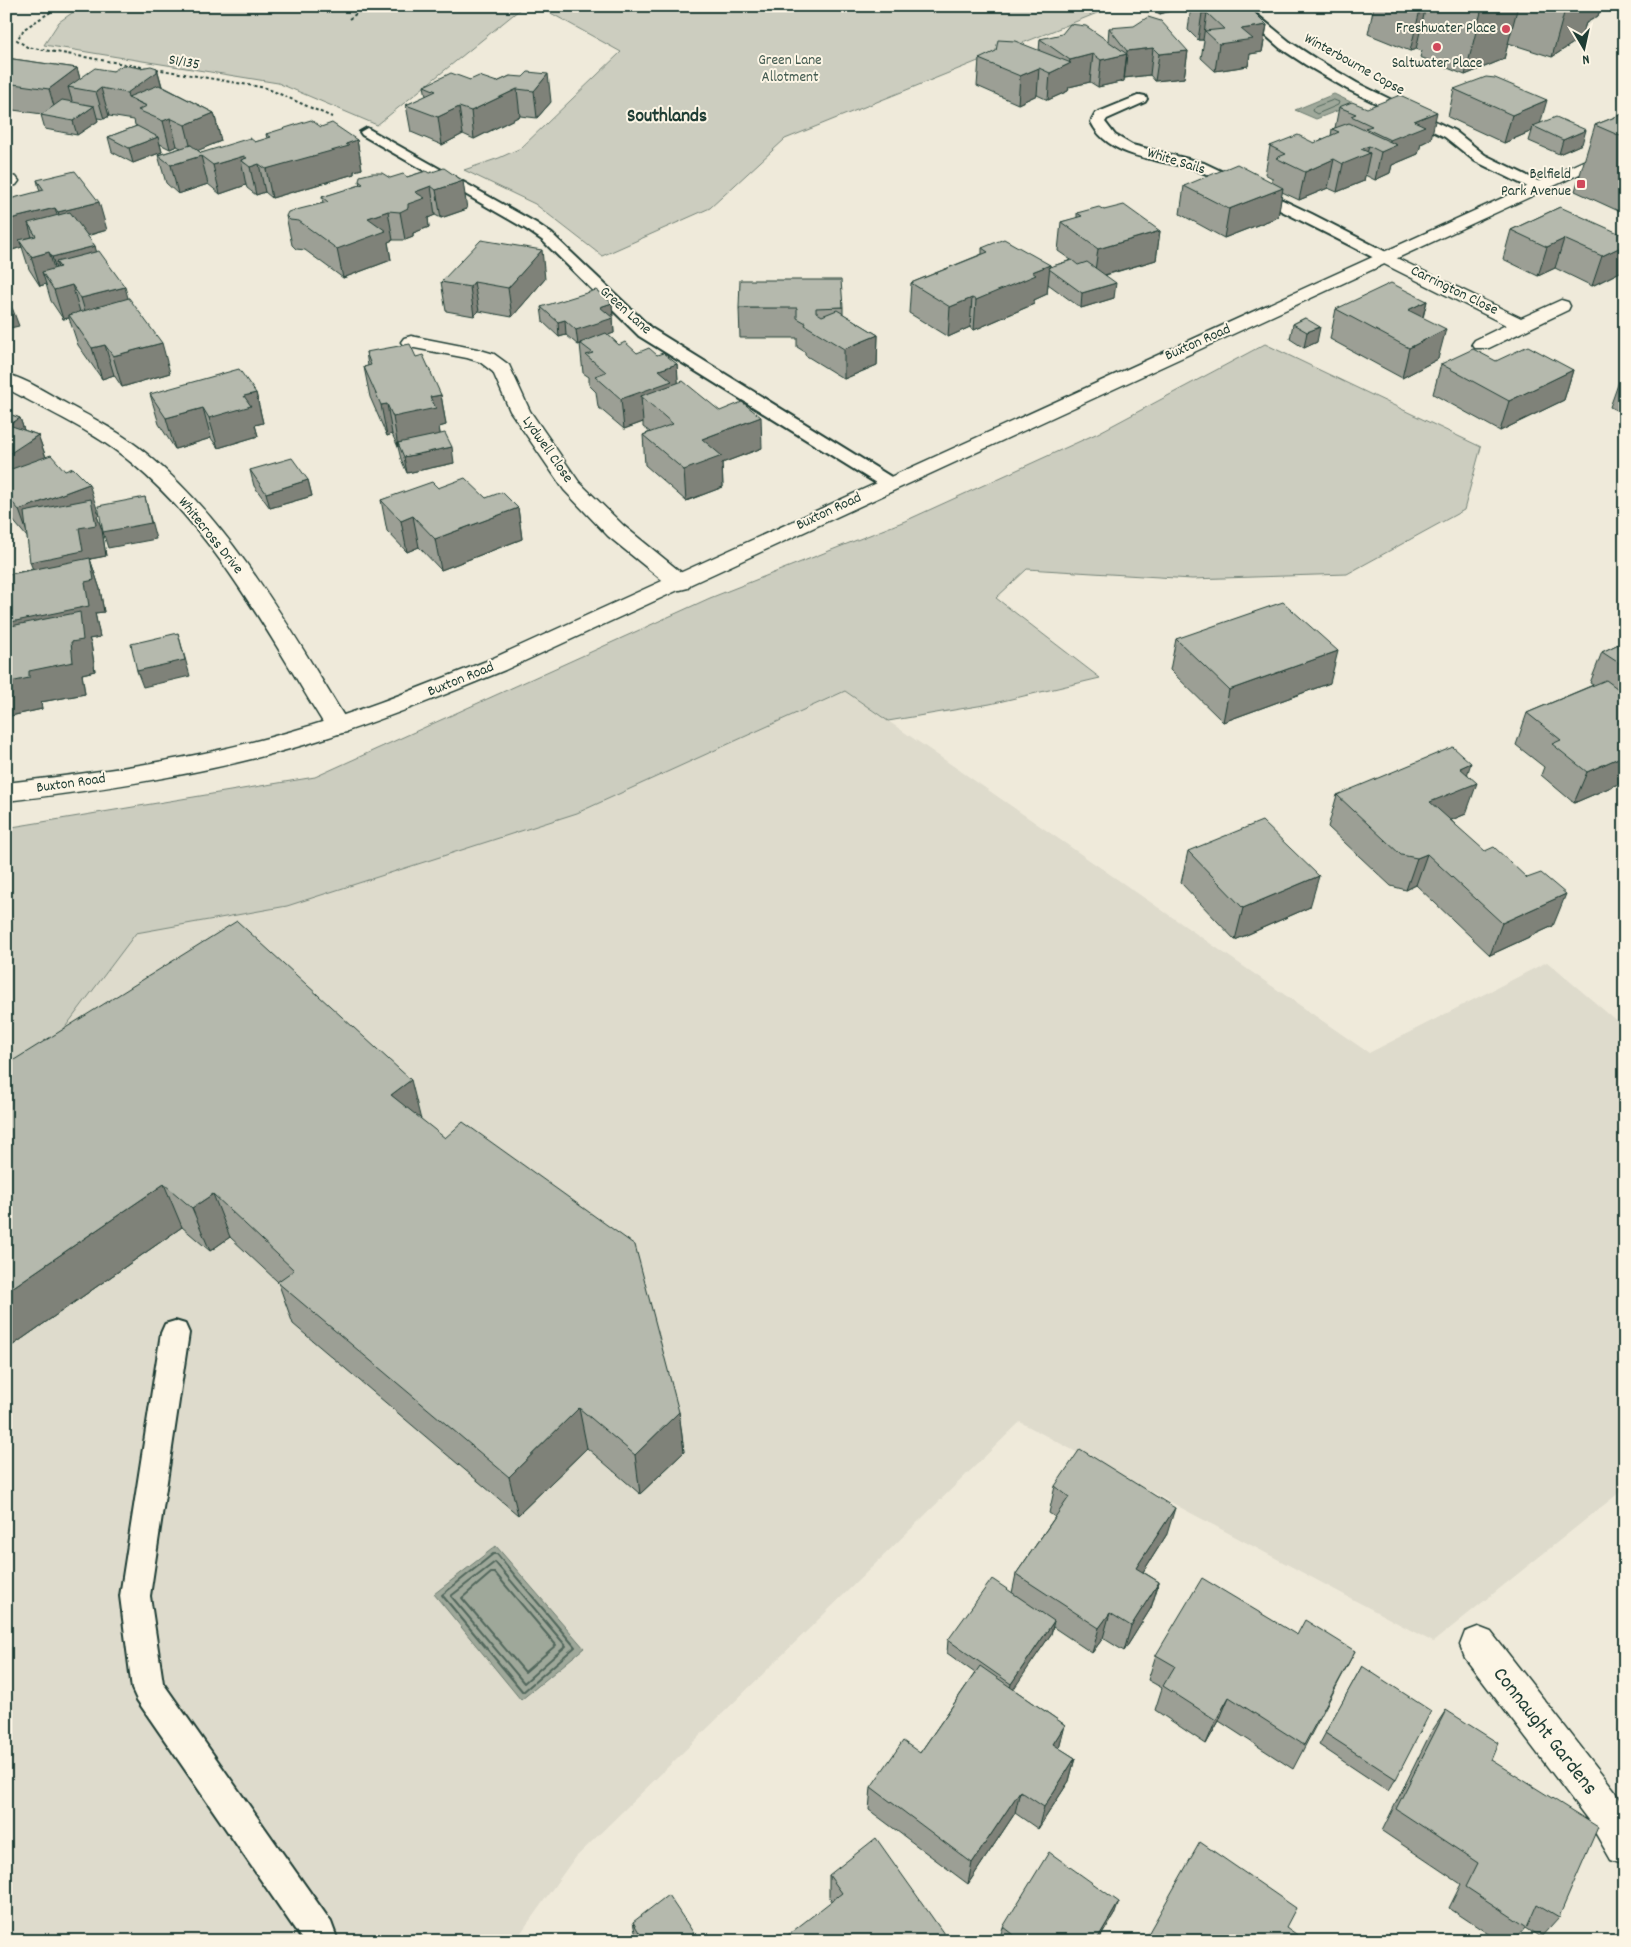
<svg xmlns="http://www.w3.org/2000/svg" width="1631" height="1947" viewBox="0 0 1631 1947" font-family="Dekko,sans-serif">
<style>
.built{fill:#dedbcc}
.green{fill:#cccdbf;stroke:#76857a}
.water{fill:#9fa89a;stroke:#6c7d71}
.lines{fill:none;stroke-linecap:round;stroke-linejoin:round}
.shore-far1{stroke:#52685d;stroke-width:1}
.shore{stroke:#52685d;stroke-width:2}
.service-casing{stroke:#1f3d34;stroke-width:4}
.minor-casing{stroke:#1f3d34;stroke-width:3}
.trunk-casing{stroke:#1f3d34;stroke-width:3}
.path{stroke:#1f3d34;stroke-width:2;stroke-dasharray:3 2.5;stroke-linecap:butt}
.service{fill:#fcf5e5;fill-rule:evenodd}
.minor{fill:#fcf5e5;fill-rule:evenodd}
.trunk{fill:#fcf5e5;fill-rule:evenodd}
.wall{fill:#9c9f95;stroke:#1f3d34}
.shaded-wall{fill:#7f8279;stroke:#1f3d34}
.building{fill:#b5b9ad;stroke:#1f3d34}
.poi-dot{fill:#d1495b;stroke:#fcf5e5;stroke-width:2}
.labels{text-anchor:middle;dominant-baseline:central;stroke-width:4;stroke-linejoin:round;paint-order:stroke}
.far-poi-label{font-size:15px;fill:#1f3d34;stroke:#fcf5e5;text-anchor:end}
.far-park-label{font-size:15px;fill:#425a50;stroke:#fcf5e5}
.far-street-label{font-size:15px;fill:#1f3d34;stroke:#fcf5e5}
.far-district-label{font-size:19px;font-weight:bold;fill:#1f3d34;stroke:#fcf5e5}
.near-street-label{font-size:21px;fill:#1f3d34;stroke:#fcf5e5}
</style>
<rect width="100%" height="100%" fill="#efeada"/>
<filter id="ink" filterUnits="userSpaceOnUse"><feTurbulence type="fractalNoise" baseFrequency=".02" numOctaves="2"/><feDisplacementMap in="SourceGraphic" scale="10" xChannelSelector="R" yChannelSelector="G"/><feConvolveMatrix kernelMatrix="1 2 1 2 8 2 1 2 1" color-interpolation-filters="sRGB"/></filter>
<g filter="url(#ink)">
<path class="built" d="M710 598 1369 1053 1547 962 1625 1028V1488L1433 1642 1020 1422 573 1860 515 1941H6V828L315 777Z"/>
<path class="green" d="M82 6H524L377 125 278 83 44 45 59 22Z
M538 6H1099L1107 9 785 139 710 208 602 256 535 204 464 170 499 158 521 148 621 52Z
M1265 344 1481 447 1464 510 1347 574 1192 579 1027 569 996 598 1100 678 990 704 888 721 845 691 577 813 287 906 136 933 51 1046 6 1074V828L315 777 710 598 905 521 1098 433Z"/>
<path class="water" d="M1334 94 1355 104 1316 119 1295 110Z
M496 1546 584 1648 521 1700 434 1594Z"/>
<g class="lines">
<path class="shore-far1" d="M1334 100 1339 102 1338 105 1317 114 1312 111 1313 108Z"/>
<path class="shore" d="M493 1554H497L575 1647 523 1692 442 1595Z
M495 1562 566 1646 524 1683 451 1596Z
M491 1573H495L556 1645 525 1672 462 1598Z"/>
<defs>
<path id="service" d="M1232 6H1246L1290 42 1316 59 1357 83 1455 131 1485 155 1544 184 1546 187 1539 191 1534 190 1475 161 1445 137 1347 89 1306 65 1280 48Z
M1140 95 1145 96 1147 99 1145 102 1107 119 1105 122 1115 135 1132 145 1204 163 1312 214 1392 255 1394 258 1386 263 1380 261C1336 238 1292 216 1247 194 1229 186 1210 174 1191 168 1157 159 1108 158 1091 122L1096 113Z
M367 128 536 223 552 234 651 328 896 480 899 484 896 488H884L639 336 542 240 526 229 362 135 360 132Z
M175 1321 185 1324 189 1333 150 1596 163 1683 331 1922 338 1941H303L137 1700 132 1689 120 1596 161 1333 165 1324Z"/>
<path id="minor" d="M10 176 16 177 19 181 16 185 6 187V177Z
M1386 253 1521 318 1561 300 1568 302 1570 306 1568 310 1489 348H1475L1472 344 1475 340 1506 325 1380 262 1377 258 1380 254Z
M411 336 477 349 494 354 509 365 530 411 579 482 624 526 688 578 691 583 688 588 680 590 672 588 608 536 564 490 510 411 493 372 480 362 467 358 404 346 401 342 404 338Z
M6 374C27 379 48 394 67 404 95 419 123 434 147 454 235 527 291 631 350 726L347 732 338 734 329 732C270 638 219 537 133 464 96 432 49 412 6 388Z
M1478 1627 1491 1632 1616 1792 1625 1808V1865L1611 1860 1588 1820 1465 1658 1460 1645 1465 1632Z"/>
<path id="trunk" d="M1625 142V153L505 670C440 697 375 723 307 744 209 773 108 789 6 801V783C102 772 197 759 289 732 357 713 423 686 489 660Z"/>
</defs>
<use href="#service" class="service-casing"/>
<use href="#minor" class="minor-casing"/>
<use href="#trunk" class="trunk-casing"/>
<path class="path" d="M60 6 24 29 17 40 27 47 147 68
M349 19 367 6
M156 69 266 88 332 117"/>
<use href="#service" class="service"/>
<use href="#minor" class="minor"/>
<use href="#trunk" class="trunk"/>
</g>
<path class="wall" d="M1145 6H1183V7L1160 14Z
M1191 6H1248L1267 25 1262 52 1250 54 1248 66 1215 71 1201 58 1204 41 1203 40H1198L1188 30Z
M1374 6H1601L1598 16 1586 23 1581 38 1552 57 1508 43 1504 59 1465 75 1420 57 1422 51 1416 49 1410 51 1368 34Z
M1109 28 1188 51 1184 78 1155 81 1150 75 1124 78V81L1098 87 1090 82 1069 87 1068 91 1048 100 1037 95 1018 104 977 86 979 59 1039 51 1040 39 1108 41Z
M6 58 77 68 80 79 113 71 140 68H157L162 86 214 113 221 141 198 150 201 153 255 142 267 139 266 134 321 127 357 140 362 169 354 171V174L272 198 265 192 256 195 247 188 246 185 220 194 208 184 178 194 166 183 158 155 181 148 177 146 170 149 160 144 162 152 133 163 112 152 108 137 137 126 135 125 134 120 109 116 104 119 97 118 98 121 77 135 45 129 41 115 42 114 6 109Z
M510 76 551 102 537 118 520 116 474 139 463 134 442 145 411 132 406 105 426 96 424 86 470 80 497 82Z
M1454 89 1541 123 1582 144 1559 154 1529 141 1532 131 1504 143 1448 117Z
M1339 107 1431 139 1421 144 1418 154 1392 165 1390 173 1375 180 1365 175 1364 181 1337 192 1328 188 1299 200 1282 192 1278 217 1224 238 1180 214 1184 186 1272 182V178L1265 174 1270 146 1314 143 1331 136 1332 129 1335 128Z
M1625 113V214L1575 191 1595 125Z
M426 171 467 209 441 218 435 215 428 218 429 227 413 233V237L405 240H393L388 242 391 260 343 278 305 250 296 249 292 245 286 216 323 203 322 197 360 186 359 181 407 177Z
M37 180 107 230 87 236 95 246 96 252 128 299 170 373 122 387 114 375 102 379 78 345 69 318 63 319 51 301 46 284 40 286 29 269 22 247 9 251 6 247V200L40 192Z
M1560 207 1624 270 1592 286 1555 268 1538 276 1503 259 1511 230Z
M1104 210 1160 231 1156 260 1106 275 1114 298 1081 308 1048 284 1047 294 1034 300V304L974 330 970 327 948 337 909 313 911 283 982 254V248L1050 265V267L1071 260 1058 251 1061 222 1077 218V213Z
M545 279 512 317 479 311 474 316 446 311 441 282Z
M1427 301 1423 318 1438 359 1402 378 1330 339 1336 309Z
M612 303 614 333 608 335 619 345 637 353 657 355 677 364 678 383 762 448 722 463 723 487 686 501 645 465 643 435 650 432 643 427V422L624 429 598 407 596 392 589 385V377L583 373 580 344 578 345 566 335 559 337 543 322 541 307Z
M843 307V314L878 335 877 365 844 379 805 355V352L797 347V338H740L739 308Z
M1305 318 1317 342 1304 348 1290 339 1293 324Z
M366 352 416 357 441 395 446 425 439 427 440 434 454 463 407 473 401 459 398 447 392 434 387 436 370 397 364 367 368 366Z
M1496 361 1573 370 1564 400 1500 431 1433 394 1441 364Z
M1625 374V425L1619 422 1622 413 1610 407 1621 376Z
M256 393 263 423 255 425 258 436 218 448 211 438 175 449 159 424 150 394Z
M6 413 20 418 24 430 38 435 46 457 99 515 97 516 102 530 106 556 90 559 100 589 104 612 95 613 100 637 89 639 91 643 95 671 82 674 85 694 41 702 42 709 6 717V575L33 569 27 537 6 512Z
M250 470 308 480 312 496 270 508 254 486Z
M438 488 486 498 518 508 522 539 441 570 419 547 407 552 387 531 381 500Z
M1176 639 1330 683 1223 722 1170 670Z
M1625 641V781L1574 803 1541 775 1544 767 1516 745 1527 713 1593 685 1590 683 1602 652Z
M1468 774 1466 814 1451 820 1553 926 1490 955 1416 885 1406 890 1391 886 1328 827 1337 795Z
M1625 845V857L1621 854Z
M1188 851 1310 907 1235 940 1181 883Z
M6 1065 421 1119 679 1412 684 1452 640 1494 587 1448 518 1515 293 1324 278 1282 230 1237 210 1251 182 1227 6 1350Z
M1055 1486 1167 1534 1143 1572 1159 1582 1151 1608 1124 1651 1103 1638 1092 1653 1053 1627 1051 1634 1013 1689 1065 1725 1059 1748 1075 1758 1069 1781 1038 1829 1015 1813 968 1884 869 1810 871 1787 920 1753 975 1673 947 1653 948 1640 1012 1593 1016 1574 1055 1517 1049 1513Z
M1297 1635 1355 1651 1293 1769 1219 1721 1206 1744 1155 1710 1162 1688 1148 1680 1156 1655Z
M1362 1666 1396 1779 1388 1791 1319 1745Z
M1446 1710 1491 1760 1559 1917 1540 1938 1525 1928 1514 1941H1499L1449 1908 1461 1884 1382 1831 1430 1734Z
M829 1875 949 1941 832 1901 829 1896Z
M1115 1913 1098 1941H1005L1000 1937 1003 1927Z
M633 1922 699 1941H640L635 1932Z"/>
<path class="shaded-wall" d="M1161 6H1183V7L1160 14Z
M1421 6H1426L1416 49 1410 51Z
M1493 6H1518L1504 59 1465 75 1481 12Z
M1566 6H1601L1598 16 1586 23 1581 38 1552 57Z
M1202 13H1207L1203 40H1198Z
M1267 25 1262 52 1250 54 1248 66 1215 71 1219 44 1241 29Z
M1153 48 1150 75 1124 78 1127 51Z
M1188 51 1184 78 1155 81 1159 54Z
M1093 54 1090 82 1069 87 1068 91 1048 100 1050 73 1069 64 1070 60Z
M1127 54 1124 81 1098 87 1101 60Z
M77 68 83 89 68 87 73 104 57 117 49 89Z
M157 68 164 95 147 106 128 98 127 93Z
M1039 68 1037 95 1018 104 1020 76Z
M548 74 551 102 537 118 534 91Z
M101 88 109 116 104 119 96 92Z
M517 89 520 116 474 139 471 111Z
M1547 100 1539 128 1533 126 1532 131 1504 143 1512 115Z
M94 106 98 121 77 135 73 121Z
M459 107 463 134 442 145 438 117Z
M1437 112 1431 139 1421 144 1418 154 1392 165 1390 173 1375 180 1381 152 1389 148 1390 140 1414 121Z
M214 113 221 141 192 153 185 125Z
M170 118 177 146 170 149 163 121Z
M1586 130 1582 144 1559 154 1563 140Z
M158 137 162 152 133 163 129 148Z
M357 140 362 169 354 171V174L272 198 266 169Z
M1369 146 1367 154 1370 153 1364 181 1337 192 1343 164 1361 149Z
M201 156 208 184 178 194 171 165Z
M244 156 246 164 241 160 246 185 220 194 213 165Z
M1334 159 1328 188 1299 200 1305 172Z
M259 164 265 192 256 195 250 167Z
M463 181 467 209 441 218 436 190Z
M431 186 435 215 428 218 429 227 413 233V237L405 240 400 212 408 204 415 192Z
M1283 188 1278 217 1224 238 1229 209Z
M99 202 107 230 67 241 58 212Z
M55 208 64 236H36L28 223 34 244 19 240 22 247 9 251 6 243V220Z
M388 211 393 240 388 242 391 260 343 278 337 249 368 218Z
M1160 231 1156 260 1094 278 1098 249Z
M1564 239 1555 268 1538 276 1547 247Z
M1625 245 1624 270 1592 286 1602 256Z
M95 246 103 276 60 267 56 262 64 286 62 287 52 257Z
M542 250 545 279 512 317 508 288Z
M49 252 58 281 42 272 46 284 40 286 31 257Z
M1050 265 1047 294 1034 300V304L974 330 976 300 1032 272Z
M474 282 479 311 474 316 470 287Z
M1116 283 1114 298 1081 308 1082 293Z
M72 285 81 315H69V318L63 319 54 290Z
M125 287 133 316 90 328 81 298Z
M972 298 970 327 948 337 950 307Z
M1427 301 1419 331 1408 310Z
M612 303 614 333 582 344 580 343V344L578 345 576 330 600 307Z
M13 310 19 326 6 329V312Z
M565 320 566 335 559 337 558 322Z
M1320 327 1317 342 1304 348 1307 332Z
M1446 329 1438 359 1402 378 1409 348Z
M878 335 877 365 844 379V349Z
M162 343 170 373 122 387 113 356Z
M105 345 114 375 102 379 92 348Z
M677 364 679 394 641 396 643 422 624 429 621 399 659 370Z
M1573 370 1564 400 1500 431 1509 401Z
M256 393 263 423 255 425 258 436 218 448 209 418 244 396Z
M441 395 446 425 439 427 441 439 398 443V447L393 417 430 397Z
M387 404 392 434 387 436 381 405Z
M203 408 211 438 175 449 166 418Z
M761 417 762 448 722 463 723 487 686 501 684 470 702 439Z
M20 418 28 442 38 435 49 466 15 489 6 466V456L9 425Z
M452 447 454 463 407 473 404 457Z
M308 480 312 496 270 508 266 493Z
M89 484 99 515 97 516 102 530 106 556 90 559 100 589 104 612 95 613 100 637 89 639 91 643 95 671 82 674 85 694 41 702 42 709 6 717V623L42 593 30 562 94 517 30 541 19 510Z
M145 497 149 513 156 539 108 548 103 532Z
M518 508 522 539 441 570 435 539Z
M413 516 419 547 407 552 401 521Z
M178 633 190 676 143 687 137 671Z
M1338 651 1330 683 1223 722 1229 690Z
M1625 755V781L1574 803 1587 772Z
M1471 763 1463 788 1477 783 1466 814 1420 833 1430 802 1460 768Z
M1427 854 1416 885 1406 890 1417 858Z
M1319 876 1310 907 1235 940 1243 908Z
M1566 894 1553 926 1490 955 1502 923Z
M411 1080 422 1124 391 1095Z
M164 1184 182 1227 6 1350V1292Z
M213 1194 230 1237 210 1251 192 1208Z
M579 1408 587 1448 518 1515 509 1477Z
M679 1412 684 1452 640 1494 635 1455Z
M1175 1508 1167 1534 1129 1594 1136 1568Z
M1159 1582 1151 1608 1124 1651 1131 1626Z
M1110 1613 1103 1638 1092 1653 1099 1628Z
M1054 1621 1051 1634 1009 1696 1011 1684Z
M1229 1697 1219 1721 1206 1744 1216 1720Z
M1065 1725 1059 1749 1053 1744Z
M1075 1758 1069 1781 1038 1829 1044 1807Z
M1020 1791 1015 1813 968 1884 972 1863Z
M1119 1902 1115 1913 1098 1941H1096Z"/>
<path class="building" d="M1195 6H1248L1267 25 1241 29 1253 39 1219 44 1205 31 1224 29 1207 13H1202Z
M1465 6H1496L1481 12Z
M1148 17 1161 21 1188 51 1159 54 1153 48 1127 51 1109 28 1134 26Z
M1070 24 1086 26 1127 54 1101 60 1093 54 1070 60 1040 39 1062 34Z
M998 40 1015 41 1071 63 1050 73 1039 68 1020 76 979 59 996 51Z
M6 58 77 68 49 89 6 83Z
M123 65 140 68 151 66 157 68V72L127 93 101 88 96 92 68 87 95 68 113 71Z
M528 72 548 74 534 91 517 89 471 111 459 107 438 117 406 105 436 91 424 86 451 73 470 80 479 76 497 82 510 76 523 77Z
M1486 77 1495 78 1547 100 1512 115 1454 89Z
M159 85 214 113 185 125 170 118 163 121 138 110 147 106 128 97Z
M1400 95 1437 112 1414 121 1425 126 1390 140 1365 128 1372 126 1351 116 1356 114 1339 107 1352 102 1367 108Z
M62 100 94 106 73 121 41 115Z
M1625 113V138L1595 125Z
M1556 117 1586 130 1563 140 1533 126Z
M311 120 321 127 332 123 357 140 346 144 349 146 266 169 259 164 250 167 241 160 247 158 244 156 213 165 201 156 171 165 158 155 191 145 201 153 250 138 255 142 271 137 266 134Z
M1349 123 1397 145 1381 152 1369 146 1361 149 1370 153 1343 164 1334 159 1305 172 1276 158 1286 154 1270 146 1298 135 1314 143 1339 132 1332 129Z
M137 126 158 137 129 148 108 137Z
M1237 164 1283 188 1229 209 1184 186Z
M444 168 463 181 436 190 431 186 415 192 425 198 408 204V208L400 212 388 211 368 218 386 231 337 249 299 221 290 220 286 216 288 212 328 202 322 197 363 184 359 181 360 176 372 173H382L390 178 403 174 407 177 426 171 429 173Z
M75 171 99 202 58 212 55 208 6 220V200L44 190 37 180Z
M1124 205 1160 231 1098 249 1061 222 1082 216 1077 213 1099 207 1104 210Z
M1560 207 1625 236V245L1602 256 1564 239 1547 247 1511 230Z
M70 212 95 246 52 257 49 252 31 257 19 240 36 236 28 223Z
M1004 239 1050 265 1032 272 1036 275 976 300 972 298 950 307 911 283 988 252 982 248Z
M481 240 542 250 508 288 474 282 470 287 441 282Z
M99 251 125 287 81 298 72 285 54 290 42 272 60 267 56 262Z
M1072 260 1078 265 1087 262 1116 283 1082 293 1049 269 1050 267Z
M740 280H841L843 307 816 308V312L822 316 837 310 878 335 844 349 805 325 806 323 797 318V308H739Z
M1391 283 1427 301 1408 310 1446 329 1409 348 1336 309Z
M596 290 612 303 600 307 613 318 576 330 565 320 558 322 541 307Z
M6 298 13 310 6 312Z
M129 298 162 343 113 356 105 345 92 348 69 315Z
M1305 318 1320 327 1307 332 1293 324Z
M606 333 619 345 625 342 637 353 649 348 657 355 663 353 677 364 659 370 672 381 621 399 595 376 606 372 586 355 593 353 580 343Z
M410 344 416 357 423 355 441 395 430 397 436 408 393 417 387 404 381 405 364 367 371 365 366 352Z
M1528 346 1573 370 1509 401 1441 364 1473 349 1496 361Z
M239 369 256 393 244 396 251 406 209 418 203 408 166 418 150 394Z
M683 381 720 411 742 402 761 417 702 439 722 456 684 470 643 435 673 424 641 396Z
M6 413 20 418 9 425 38 435 6 456Z
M445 433 452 447 404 457 398 443Z
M51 455 65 471 73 468 89 484 19 510 6 495V471Z
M292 458 308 480 266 493 250 470Z
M465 478 486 498 502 492 518 508 435 539 413 516 401 521 381 500 432 482 438 488Z
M145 497 151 523 103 532 98 506Z
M91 499 96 525 79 528 83 551 30 562 24 512Z
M90 558 94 580 85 582 89 606 6 623V575Z
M1283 602 1338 651 1229 690 1176 639Z
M80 612 83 640 71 642 73 662 29 671V678L6 683V627Z
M178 633 185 660 137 671 131 644Z
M1625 641V667L1602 652Z
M1606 680 1625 694V755L1587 772 1552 744 1561 740 1527 713Z
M1453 747 1471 763 1460 768 1477 783 1430 802 1485 851 1494 847 1527 878 1541 873 1566 894 1502 923 1427 854 1417 858 1401 855 1337 795Z
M1262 821 1319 876 1243 908 1188 851Z
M237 921 411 1080 391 1095 445 1138 463 1122 635 1245 679 1412 635 1455 579 1408 509 1477 277 1282 294 1270 213 1194 192 1208 164 1184 6 1292V1065Z
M1080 1449 1175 1508 1136 1568 1159 1582 1131 1626 1110 1613 1099 1628 1016 1574 1069 1497 1055 1486Z
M1202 1578 1297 1635 1305 1620 1355 1651 1304 1745 1229 1697 1216 1720 1163 1686 1175 1666 1156 1655Z
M992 1579 1054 1621 1011 1684 948 1640Z
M980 1666 1065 1725 1053 1744 1075 1758 1044 1807 1020 1791 972 1863 871 1787 903 1741 920 1753Z
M1362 1666 1431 1711 1396 1779 1325 1733Z
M1446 1710 1498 1743 1491 1760 1598 1827 1559 1917 1537 1904 1527 1927 1466 1887 1478 1863 1396 1809Z
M876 1838 949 1941H780L842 1893 829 1875Z
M1200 1842 1296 1908 1286 1927 1306 1941H1144Z
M1049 1852 1119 1902 1096 1941H1021L1003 1927Z
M668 1895 699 1941H644L633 1922Z"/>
</g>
<g class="poi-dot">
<circle cx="1506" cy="29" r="5"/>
<circle cx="1437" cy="47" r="5"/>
<rect x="1576" y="179" width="10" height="10" rx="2.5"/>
</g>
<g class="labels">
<g class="far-poi-label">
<text x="1496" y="29">Freshwater Place</text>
<text x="1437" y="64" text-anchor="middle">Saltwater Place</text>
<text x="1571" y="175">Belfield<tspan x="1571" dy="17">Park Avenue</tspan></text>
</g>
<g class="far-park-label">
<text x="790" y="61">Green Lane<tspan x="790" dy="17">Allotment</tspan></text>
</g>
<g class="far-street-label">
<text transform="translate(184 63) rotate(10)">S1/135</text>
<text transform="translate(1354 65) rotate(29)">Winterbourne Copse</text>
<text transform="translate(1176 162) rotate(17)">White Sails</text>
<text transform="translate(1454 291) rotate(26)">Carrington Close</text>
<text transform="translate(625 311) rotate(42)">Green Lane</text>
<text transform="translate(1198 343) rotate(-24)">Buxton Road</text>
<text transform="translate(547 450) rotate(55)">Lydwell Close</text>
<text transform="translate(829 512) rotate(-25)">Buxton Road</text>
<text transform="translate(210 536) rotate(51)">Whitecross Drive</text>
<text transform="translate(461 680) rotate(-22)">Buxton Road</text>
<text transform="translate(71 784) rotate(-8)">Buxton Road</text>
</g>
<g class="far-district-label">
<text x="667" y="117">Southlands</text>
</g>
<g class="near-street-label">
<text transform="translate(1544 1732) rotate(52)">Connaught Gardens</text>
</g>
</g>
<rect width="1631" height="1947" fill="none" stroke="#fcf5e5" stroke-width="25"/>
<rect x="12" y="12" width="1606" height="1922" fill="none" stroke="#1f3d34" stroke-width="2" filter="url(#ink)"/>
<g transform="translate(1584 48) rotate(171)" stroke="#fcf5e5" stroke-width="4" paint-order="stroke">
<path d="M0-4L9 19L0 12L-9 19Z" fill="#1f3d34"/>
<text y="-8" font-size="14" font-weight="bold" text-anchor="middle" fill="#1f3d34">N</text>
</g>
</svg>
